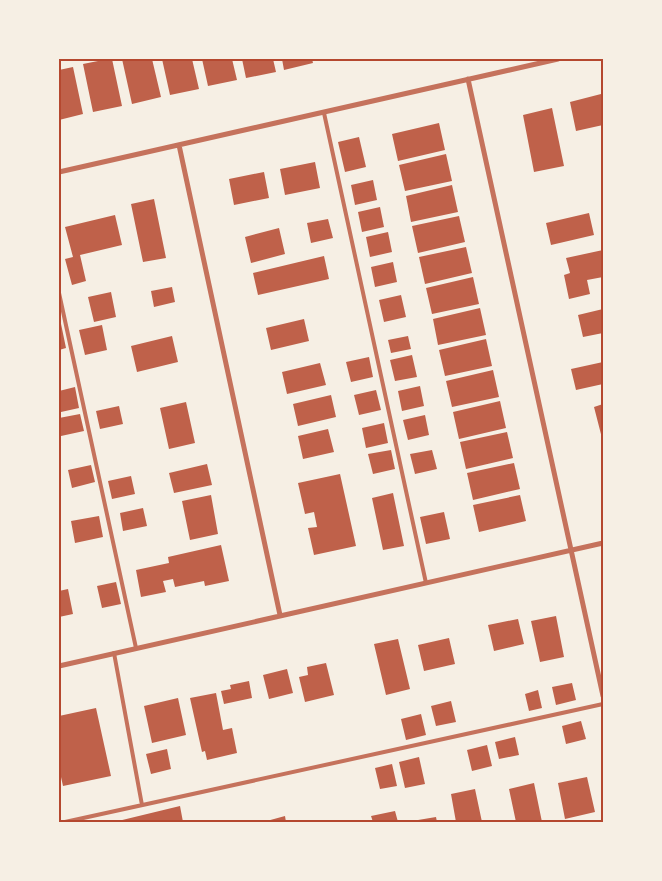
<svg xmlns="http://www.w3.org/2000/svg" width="662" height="881" viewBox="0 0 662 881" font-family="'Libre Baskerville',serif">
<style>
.building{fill:#bf614a}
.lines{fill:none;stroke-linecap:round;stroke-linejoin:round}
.service{stroke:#c5725c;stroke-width:4}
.minor{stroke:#c5725c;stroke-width:5}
.neatline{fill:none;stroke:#b5482f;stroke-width:2}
</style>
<rect width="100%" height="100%" fill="#f6efe4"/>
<path class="building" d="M108 59H112L122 106 93 112 83 64Z
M122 59H152L161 97 132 104Z
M162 59H192L199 89 170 95Z
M202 59H232L237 80 208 86Z
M242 59H273L276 72 246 78Z
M282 59H312L313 63 284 70Z
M73 67 83 114 59 120V70Z
M601 94 603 106V125L576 131 570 102Z
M552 108 564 166 534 172 523 115Z
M439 123 445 150 398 161 392 134Z
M359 137 366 167 345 172 338 142Z
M446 154 452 181 405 191 399 165Z
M315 162 320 188 285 195 280 169Z
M264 172 269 198 234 205 229 179Z
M373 180 377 200 355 205 351 185Z
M452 185 458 212 411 222 406 196Z
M154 199 166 258 143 262 131 204Z
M380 207 384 227 362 232 358 212Z
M589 213 594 235 551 245 546 223Z
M115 215 122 245 80 255 86 281 72 285 65 259 73 257 65 227Z
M459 216 465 242 418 253 412 226Z
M328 219 333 238 311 243 307 223Z
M279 228 285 254 251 263 245 237Z
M388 232 392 252 370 257 366 237Z
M466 247 472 273 425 284 419 257Z
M603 250V277L587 280 590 294 569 299 564 275 570 273 566 258Z
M324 256 329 279 258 295 253 273Z
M393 262 397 282 375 287 371 267Z
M473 277 479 304 432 314 426 288Z
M172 287 175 302 154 307 151 291Z
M111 292 116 317 94 322 88 297Z
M401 295 406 317 384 322 379 300Z
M480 308 486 335 438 345 433 319Z
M603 309V333L583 337 578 315Z
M60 319 66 348 59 350V320Z
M304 319 309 341 271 350 266 328Z
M102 325 107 350 85 355 79 330Z
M172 336 178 362 137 372 131 346Z
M408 336 411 349 391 353 388 340Z
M486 339 492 366 445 376 439 350Z
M412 355 417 377 395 381 390 360Z
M369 357 373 377 351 382 346 362Z
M603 362V384L576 390 571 369Z
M320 363 326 385 287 394 282 372Z
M493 370 499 397 452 407 446 381Z
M420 386 424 406 402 411 398 391Z
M75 387 79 408 61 412 59 391Z
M376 390 381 410 359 415 354 395Z
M331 395 336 417 298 426 293 404Z
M500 401 506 428 459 439 453 412Z
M186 402 195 443 169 449 160 408Z
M603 404V442L594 407Z
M119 406 123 424 100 429 96 411Z
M80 414 84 431 61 436 59 418Z
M425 415 429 435 408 440 403 420Z
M384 423 388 443 366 448 362 428Z
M328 429 334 452 303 459 298 436Z
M507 432 513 458 466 469 460 442Z
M391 450 395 469 373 474 368 454Z
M432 450 437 469 415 474 410 454Z
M514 463 520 489 473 500 467 473Z
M207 464 212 485 174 493 169 473Z
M91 465 95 482 72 488 68 470Z
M340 474 356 546 314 555 308 528 317 527 314 512 305 514 298 483Z
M131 476 135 494 112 499 108 481Z
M393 493 404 546 383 550 372 498Z
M211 495 218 534 190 540 182 501Z
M520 495 526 521 479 532 473 505Z
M143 508 147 526 123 531 120 513Z
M444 512 450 539 426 544 420 517Z
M99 516 103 537 75 543 71 521Z
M221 545 229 581 205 586 204 581 175 587 173 579 163 581 166 592 141 597 136 570 169 563 168 557Z
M116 582 121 604 102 608 97 586Z
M68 589 73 614 59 617V591Z
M556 616 564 657 540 662 531 621Z
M518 619 524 644 494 651 488 625Z
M449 638 455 664 424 671 418 645Z
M398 639 410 689 386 695 374 644Z
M326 663 334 695 305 702 299 677 308 675 307 667Z
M287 669 293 693 269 699 263 675Z
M249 681 252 698 224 704 221 691 231 689 230 685Z
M572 683 576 700 556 705 552 687Z
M538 690 542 708 529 711 525 694Z
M216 693 223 730 232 728 237 753 207 760 205 751 202 752 190 698Z
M178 698 186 735 152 743 144 706Z
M451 701 456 722 436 726 431 706Z
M96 708 111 776 63 786 59 768V716Z
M421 714 426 735 406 740 401 719Z
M581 721 586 739 566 744 562 726Z
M515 737 519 755 499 759 495 742Z
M487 745 492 766 472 771 467 750Z
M167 749 171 769 151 774 146 754Z
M419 757 425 784 405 788 399 762Z
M392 764 397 786 380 789 375 768Z
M587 777 595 812 565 819 558 783Z
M534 783 542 822H516L509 789Z
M475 789 482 822H456L451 794Z
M180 806 183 822H114Z
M395 811 398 822H373L371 816Z
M285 816 286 822H263Z
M436 817 437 822H418V820Z"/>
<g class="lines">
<path class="service" d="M324 113 426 583
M59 293 136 648
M114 653 142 805
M65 822 603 704"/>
<path class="minor" d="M468 79 603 696
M179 145 280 615
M59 172 558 59
M59 666 603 543"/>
</g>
<rect width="662" height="881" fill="none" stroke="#f6efe4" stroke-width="120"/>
<rect x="60" y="60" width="542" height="761" class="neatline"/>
</svg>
